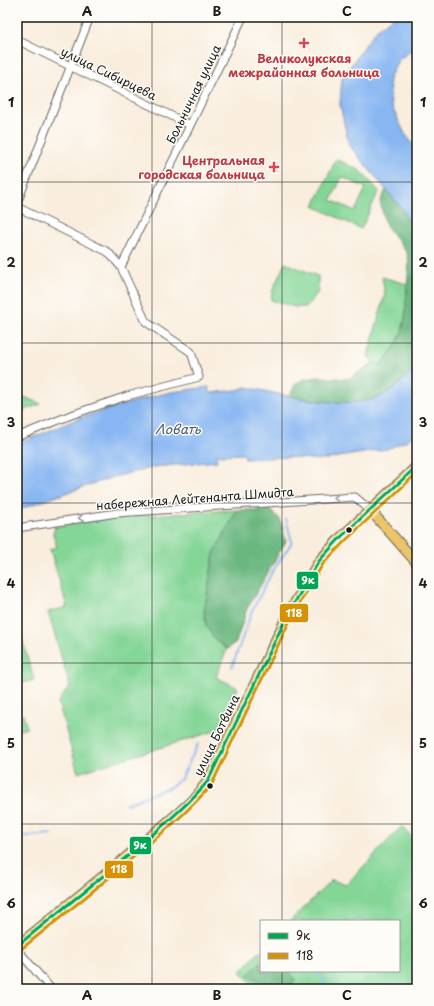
<svg xmlns="http://www.w3.org/2000/svg" width="434" height="1006" viewBox="0 0 434 1006" font-family="'Playpen Sans',sans-serif">
<style>
.green{fill:#84d697;stroke:#50795a;fill-rule:evenodd}
.forest{fill:#6bb780;stroke:#446a4e}
.water{fill:#87b6f2;stroke:#526987}
.lines{fill:none;stroke-linecap:round;stroke-linejoin:round}
.stream{stroke:#87b6f2;stroke-width:2}
.minor-casing{stroke:#696560;stroke-width:9}
.major-casing{stroke:#696560;stroke-width:11}
.minor{stroke:#fff;stroke-width:7}
.major{stroke:#ecc569;stroke-width:9}
.bus-1-casing{stroke:#fdfcf7;stroke-width:6}
.bus-2-casing{stroke:#fdfcf7;stroke-width:6}
.bus-1{stroke:#00a651;stroke-width:3}
.bus-2{stroke:#d69104;stroke-width:3}
.oneway{stroke:#999}
.grid{fill:none;stroke:#1c1c1c;stroke-width:1;stroke-opacity:0.55}
.health-dot{fill:#e0444e;stroke:#fdfcf7;stroke-width:1.5}
.bus-dot{fill:#1c1c1c;stroke:#fdfcf7;stroke-width:1.5}
.labels{text-anchor:middle;dominant-baseline:central;stroke-width:3;stroke-linejoin:round;paint-order:stroke}
.health-label{font-size:12px;font-weight:bold;fill:#be3a42;stroke:#fdfcf7}
.street-label{font-size:12px;fill:#1c1c1c;stroke:#fdfcf7}
.water-label{font-size:13px;font-style:italic;fill:#475a72;stroke:#fdfcf7}
.line-badge{stroke:#fdfcf7;stroke-width:1.5}
.badge-label{font-size:11px;text-anchor:middle;font-weight:bold;fill:#fff}
.neatline{fill:none;stroke:#1c1c1c;stroke-width:1.5}
.grid-label{font-size:13px;text-anchor:middle;font-weight:bold;fill:#1c1c1c}
</style>
<rect width="100%" height="100%" fill="#fdfcf7"/>
<filter id="ink" filterUnits="userSpaceOnUse"><feTurbulence type="fractalNoise" baseFrequency=".025" numOctaves="2"/><feDisplacementMap in="SourceGraphic" scale="8" xChannelSelector="R" yChannelSelector="G"/><feConvolveMatrix kernelMatrix="1 2 1 2 8 2 1 2 1" color-interpolation-filters="sRGB"/></filter>
<filter id="wash" filterUnits="userSpaceOnUse"><feTurbulence type="fractalNoise" baseFrequency=".012" numOctaves="4" result="noise"/><feDisplacementMap in="SourceGraphic" scale="16" xChannelSelector="R" yChannelSelector="G"/><feGaussianBlur stdDeviation="0.9" result="paint"/><feColorMatrix in="noise" values="0 0 0 0 0 0 0 0 0 0 0 0 0 0 0 0 0 1.4 0 .05"/><feComposite in="paint" operator="in"/></filter>
<g filter="url(#wash)">
<rect width="100%" height="100%" fill="#f9eddd"/>
<path class="green" d="M336 159 359 170 379 191 361 229 314 206ZM342 177 366 188 355 211 331 200Z
M285 263 318 276V292L306 307H295L271 300 272 292Z
M382 277 407 284C406 299 407 316 402 331 398 344 389 355 380 365L373 363 368 356 385 294Z
M17 394 41 404 17 413Z
M237 510 228 529 213 637 227 649 216 677 238 688 218 730 78 773 58 702 70 686 48 612 67 607 50 549 57 547 53 534 55 527 116 517Z
M21 635 34 680 18 684 17 683V646Z
M23 714 27 728 17 731V716Z
M402 826 417 843V989H258L240 972 261 950V971H399V921H290L332 880 346 885Z"/>
<path class="forest" d="M386 190 403 210 417 239V359C413 372 410 374 399 383 393 388 387 394 379 397 356 408 315 400 290 396L295 384 304 379 319 377 348 379 373 363 381 365 395 347 402 332 405 318 409 262 407 253 385 224 380 201 383 196Z
M237 510H270L280 519 286 541 247 609 236 642 227 649 213 637 206 625 204 612 214 553Z
M261 962V971H290V973L295 979 289 989H277L248 975Z"/>
<path class="water" d="M393 17H417V47L399 59 389 79 391 105 405 134 417 149V239L403 210 349 145 340 105 342 78 376 30Z
M417 359V432L406 441 387 449 321 460 289 457 245 459 244 454 216 455 217 461 154 467 110 478 17 510V444L82 417 143 399 171 392 209 387 210 393 237 390 246 387C286 395 337 410 377 398 385 395 393 389 400 383 410 373 413 373 417 359Z"/>
<g class="lines">
<path class="stream" d="M232 667 252 611 272 572 292 542 286 519
M126 804 170 787 181 779 198 744
M17 837 52 834
M318 971 327 987 326 989"/>
</g>
</g>
<g filter="url(#ink)">
<g class="lines">
<defs>
<path id="minor" d="M17 40 190 125
M17 203 90 17
M17 207 108 252 121 267 146 322 191 352 199 377 127 396 71 415 17 437
M121 267 243 17
M17 528 117 513 355 497 370 510
M17 949 51 989"/>
<path id="major" d="M370 510 417 563
M17 946 118 864 178 813 191 801 208 781 288 614 319 561 341 537 417 466"/>
</defs>
<use href="#minor" class="minor-casing"/>
<use href="#major" class="major-casing"/>
<use href="#minor" class="minor"/>
<use href="#major" class="major"/>
<defs>
<path id="bus-1" d="M17 946C56 914 96 882 135 850 161 827 186 807 208 781L288 614 319 561 341 537 417 466"/>
<path id="bus-2" d="M20 950C60 918 100 886 138 853 165 831 189 811 212 784L292 616 323 564 345 541 417 473"/>
</defs>
<use href="#bus-1" class="bus-1-casing"/>
<use href="#bus-2" class="bus-2-casing"/>
<use href="#bus-1" class="bus-1"/>
<use href="#bus-2" class="bus-2"/>
</g>
<defs><path id="oneway-chevron" d="M-2-3.5L2.5 0L-2 3.5" fill="none" stroke-width="1.6" stroke-linecap="round" stroke-linejoin="round"/></defs>
<g class="oneway">
<use href="#oneway-chevron" transform="translate(336 498) rotate(176)"/>
<use href="#oneway-chevron" transform="translate(81 518) rotate(172)"/>
</g>
</g>
<path class="grid" d="M152 17V989M282 17V921M17 182H417M17 343H417M17 503H417M17 663H417M17 824H417M282 971V989"/>
<g class="health-dot">
<path d="M302 37h4v4h4v4h-4v4h-4v-4h-4v-4h4z"/>
<path d="M272 161h4v4h4v4h-4v4h-4v-4h-4v-4h4z"/>
</g>
<g class="bus-dot">
<circle cx="349" cy="530" r="3.5"/>
<circle cx="210" cy="786" r="3.5"/>
</g>
<g class="labels">
<g class="health-label">
<text x="304" y="58">Великолукская<tspan x="304" dy="14">межрайонная больница</tspan></text>
<text x="265" y="160" text-anchor="end">Центральная<tspan x="265" dy="14">городская больница</tspan></text>
</g>
<g class="street-label">
<text transform="translate(109 73) rotate(26)">улица Сибирцева</text>
<text transform="translate(193 94) rotate(-64)">Больничная улица</text>
<text transform="translate(195 498) rotate(-4)">набережная Лейтенанта Шмидта</text>
<text transform="translate(216 735) rotate(-64)">улица Ботвина</text>
</g>
<g class="water-label">
<text x="178" y="428">Ловать</text>
</g>
</g>
<g class="line-badge">
<rect x="296" y="571" width="23" height="19" rx="4" fill="#00a651"/>
<rect x="279" y="603" width="30" height="20" rx="4" fill="#d69104"/>
<rect x="129" y="836" width="23" height="19" rx="4" fill="#00a651"/>
<rect x="104" y="860" width="30" height="19" rx="4" fill="#d69104"/>
</g>
<g class="badge-label">
<text x="308" y="584">9к</text>
<text x="294" y="617">118</text>
<text x="140" y="849">9к</text>
<text x="119" y="873">118</text>
</g>
<rect width="434" height="1006" fill="none" stroke="#fdfcf7" stroke-width="44"/>
<rect x="260" y="920" width="140" height="52" fill="#fdfcf7" stroke="#a3a29f"/>
<rect x="268" y="933" width="20" height="6" fill="#00a651" stroke="#a3a29f"/>
<text x="296" y="940" font-size="12" fill="#1c1c1c">9к</text>
<rect x="268" y="953" width="20" height="6" fill="#d69104" stroke="#a3a29f"/>
<text x="296" y="960" font-size="12" fill="#1c1c1c">118</text>
<rect x="22" y="22" width="390" height="962" class="neatline"/>
<g class="grid-label">
<text x="87" y="16">A</text>
<text x="217" y="16">B</text>
<text x="347" y="16">C</text>
<text x="11" y="107">1</text>
<text x="423" y="107">1</text>
<text x="11" y="267">2</text>
<text x="423" y="267">2</text>
<text x="11" y="427">3</text>
<text x="423" y="427">3</text>
<text x="11" y="588">4</text>
<text x="423" y="588">4</text>
<text x="11" y="748">5</text>
<text x="423" y="748">5</text>
<text x="11" y="908">6</text>
<text x="423" y="908">6</text>
<text x="87" y="1000">A</text>
<text x="217" y="1000">B</text>
<text x="347" y="1000">C</text>
</g>
</svg>
